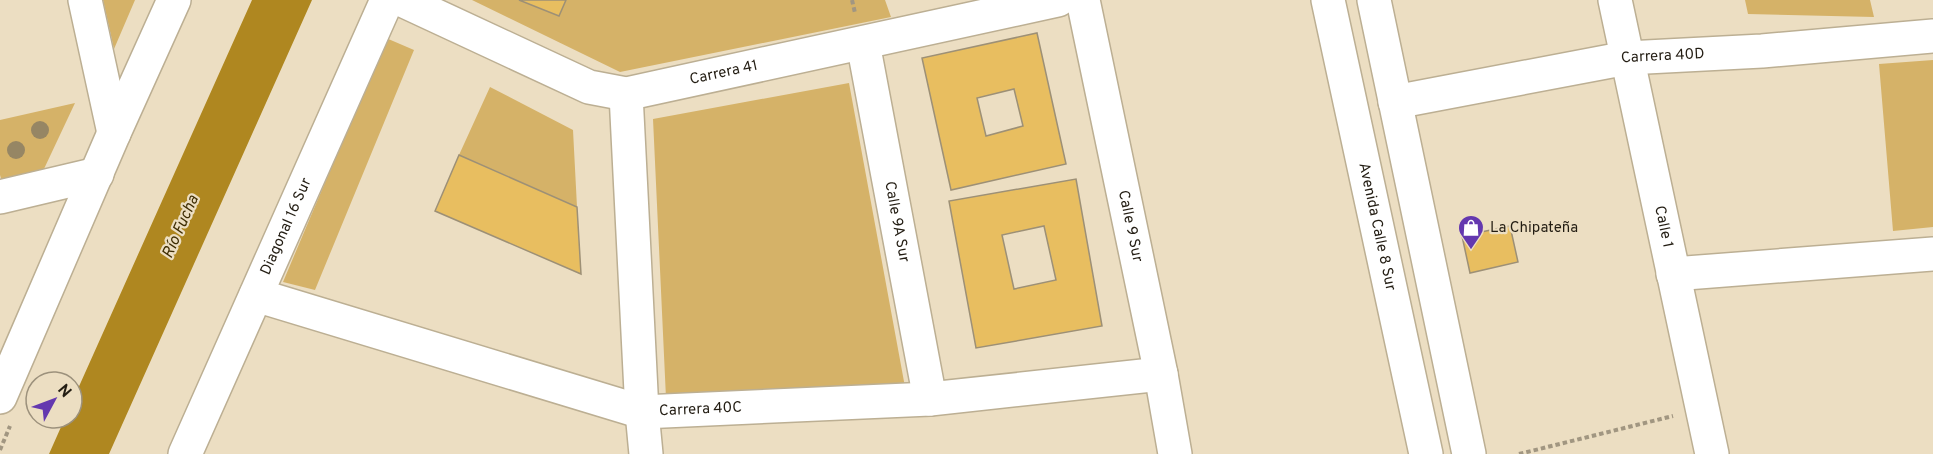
<svg xmlns="http://www.w3.org/2000/svg" width="1933" height="454" viewBox="0 0 1933 454" font-family="Overpass,sans-serif">
<style>
.green{fill:#d5b268}
.water{fill:#af8720}
.building{fill:#e8be60;stroke:#9d9076;stroke-width:1.5;fill-rule:evenodd}
.lines{fill:none;stroke-linecap:round;stroke-linejoin:round}
.minor-casing{stroke:#bcaf93;stroke-width:36}
.tertiary-casing{stroke:#bcaf93;stroke-width:36}
.secondary-casing{stroke:#bcaf93;stroke-width:36}
.path{stroke:#a19681;stroke-width:4;stroke-dasharray:4.5 3;stroke-linecap:butt}
.minor{stroke:#fff;stroke-width:33}
.tertiary{stroke:#fff;stroke-width:33}
.secondary{stroke:#fff;stroke-width:33}
.tree{fill:#968664}
.labels{text-anchor:middle;dominant-baseline:central;stroke-width:4.5;stroke-linejoin:round;paint-order:stroke}
.street-label{font-size:15px;fill:#231d13;stroke:#ecdec2}
.poi-label{font-size:15px;fill:#231d13;stroke:#ecdec2;text-anchor:start}
.water-label{font-size:16px;font-style:italic;fill:#3e2d03;stroke:#ecdec2}
</style>
<rect width="100%" height="100%" fill="#ecdec2"/>
<path class="green" d="M103 0H135L114 49Z
M472 0H885L891 17 620 72Z
M1745 0H1870L1874 17 1748 14Z
M386 38 414 50 315 290 283 282Z
M1933 60V227L1893 231 1879 64Z
M849 83 905 387 666 398 653 119Z
M490 87 573 130 577 207 459 155Z
M75 103 43 171 2 182 0 175V120Z"/>
<path class="water" d="M252 0H312L109 454H49L65 418H72V402Z"/>
<path class="building" d="M519 0H566L559 16Z
M1037 33 1066 164 951 190 922 58ZM1014 89 1023 126 986 136 977 98Z
M459 155 577 207 581 274 435 211Z
M1076 179 1102 326 976 348 949 201ZM1044 226 1056 280 1014 289 1002 235Z
M1510 226 1518 262 1470 273 1462 236Z"/>
<g class="lines">
<defs>
<g id="minor">
<path d="M85 0 114 133"/>
<path id="s1" d="M402 0 589 87 626 94 1058 0"/>
<path id="s2" d="M1083 0 1161 374 1175 454"/>
<path id="s3" d="M1615 0 1712 454"/>
<path id="s4" d="M863 43 930 399"/>
<path d="M626 94 642 412 646 454"/>
<path id="s5" d="M1395 102 1627 58 1762 51 1933 36"/>
<path d="M0 197 97 174"/>
<path d="M1673 274 1933 254"/>
<path id="s6" d="M256 295 642 412 930 399 1161 374"/>
</g>
<g id="tertiary">
<path d="M0 397 114 133 174 0"/>
<path id="s7" d="M185 454 387 0"/>
</g>
<g id="secondary">
<path id="s8" d="M1328 0 1426 454"/>
<path d="M1374 0 1469 454"/>
</g>
</defs>
<use href="#minor" class="minor-casing"/>
<use href="#tertiary" class="tertiary-casing"/>
<use href="#secondary" class="secondary-casing"/>
<path class="path" d="M852 0 855 13
M0 450 10 426
M1519 454 1673 416"/>
<use href="#minor" class="minor"/>
<use href="#tertiary" class="tertiary"/>
<use href="#secondary" class="secondary"/>
</g>
<g class="tree">
<circle cx="40" cy="130" r="9"/>
<circle cx="16" cy="150" r="9"/>
</g>
<defs>
<symbol id="shop-pin" viewBox="-11 -11 22 30"><path d="M0 17L-7.5 6A9.5 9.5 0 1 1 7.5 6Z" fill="#6438af" stroke="#ecdec2"/><path d="M-5-2.5h2.3a2.7 3.5 0 0 1 5.4 0H5L5.5 6h-11ZM-1.5-2.5h3a1.5 2.3 0 0 0-3 0Z" fill="#fff"/></symbol>
</defs>
<g fill-rule="evenodd">
<use href="#shop-pin" x="1456" y="213" width="30" height="40"/>
</g>
<g class="labels">
<g class="street-label">
<text stroke="none"><textPath href="#s5" startOffset="272">Carrera 40D</textPath></text>
<text stroke="none"><textPath href="#s1" startOffset="344">Carrera 41</textPath></text>
<text stroke="none"><textPath href="#s4" startOffset="182">Calle 9A Sur</textPath></text>
<text stroke="none"><textPath href="#s7" startOffset="249">Diagonal 16 Sur</textPath></text>
<text stroke="none"><textPath href="#s2" startOffset="231">Calle 9 Sur</textPath></text>
<text stroke="none"><textPath href="#s8" startOffset="232">Avenida Calle 8 Sur</textPath></text>
<text stroke="none"><textPath href="#s3" startOffset="232">Calle 1</textPath></text>
<text stroke="none"><textPath href="#s6" startOffset="462">Carrera 40C</textPath></text>
</g>
<g class="poi-label">
<text x="1490" y="228">La Chipateña</text>
</g>
<g class="water-label">
<text transform="translate(181 227) rotate(-66)">Río Fucha</text>
</g>
</g>
<g transform="translate(54 400) rotate(49)"><circle r="28" fill="#ecdec2" stroke="#9c917c" stroke-width="1.5"/>
<path d="M0-4.5L10 22L0 15L-10 22Z" fill="#6438af"/>
<text y="-9" font-size="16" font-weight="bold" text-anchor="middle" fill="#231d13">N</text>
</g>
</svg>
